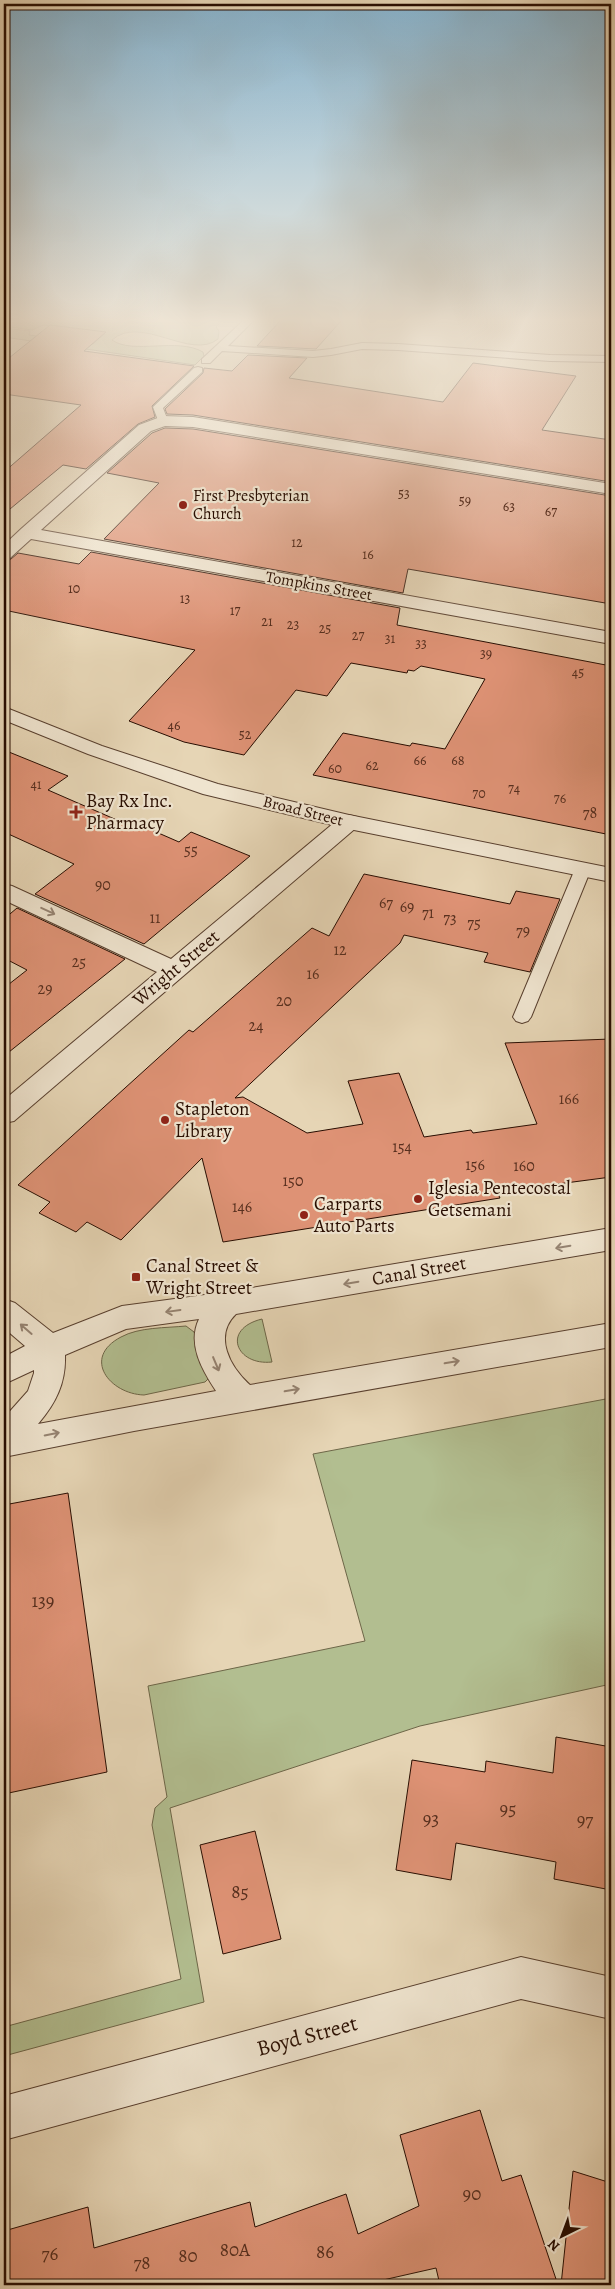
<svg xmlns="http://www.w3.org/2000/svg" width="615" height="2289" viewBox="0 0 615 2289" font-family="Alegreya,serif">
<style>
.green{fill:#b2be90;stroke:#6d6648}
.building{fill:#de9275;stroke:#280d01}
.lines{fill:none;stroke-linecap:round;stroke-linejoin:round}
.service-casing{stroke:#583f2e;stroke-width:2}
.minor-casing{stroke:#583f2e;stroke-width:2}
.tertiary-casing{stroke:#583f2e;stroke-width:2}
.service{fill:#efe4cf;fill-rule:evenodd}
.minor{fill:#efe4cf;fill-rule:evenodd}
.tertiary{fill:#efe4cf;fill-rule:evenodd}
.oneway{stroke:#958372}
.poi-dot{fill:#8f2418;stroke:#efe4cf;stroke-width:2}
.labels{text-anchor:middle;dominant-baseline:central;stroke-width:4.5;stroke-linejoin:round;paint-order:stroke}
.far-number-label{font-size:14px;fill:#562e1e}
.far-poi-label{font-size:16px;fill:#280d01;stroke:#efe4cf;text-anchor:start}
.far-street-label{font-size:16px;fill:#280d01;stroke:#efe4cf}
.number-label{font-size:16px;fill:#562e1e}
.poi-label{font-size:19px;fill:#280d01;stroke:#efe4cf;text-anchor:start}
.street-label{font-size:19px;fill:#280d01;stroke:#efe4cf}
.near-number-label{font-size:19px;fill:#562e1e}
.near-street-label{font-size:22px;fill:#280d01;stroke:#efe4cf}
</style>
<rect width="100%" height="100%" fill="#e6d5b5"/>
<filter id="stains"><feTurbulence type="fractalNoise" baseFrequency=".004" numOctaves="4"/><feColorMatrix values="0 0 0 0 .2 0 0 0 0 .09 0 0 0 0 .02 0 0 0 .5 -.17"/></filter>
<radialGradient id="worn" r=".72"><stop offset=".6" stop-color="#630" stop-opacity="0"/><stop offset="1" stop-color="#630" stop-opacity=".3"/></radialGradient>
<path class="green" d="M4 320H223L216 327 219 331 218 339C191 361 141 314 112 340 133 355 177 337 203 352L204 356 195 365 4 337V328L30 331 29 335 93 344 105 333 43 325 32 330 4 326Z
M262 1319 272 1362C236 1366 221 1329 262 1319Z
M186 1326 194 1332 210 1370V1377L205 1382 144 1395C110 1394 81 1358 121 1337 139 1327 166 1328 186 1326Z
M611 1398V1684L420 1726 170 1808 204 2002 4 2056V2027L181 1979 152 1825 155 1808 167 1797 148 1686 365 1641 313 1454Z"/>
<path class="building" d="M281 320H342L316 349 257 346Z
M50 325 106 332 84 351 194 366 152 406 155 417 138 424 86 469 63 465 4 514V472L81 405 4 394V362Z
M248 355 307 358 289 378 443 402 473 363 576 376 542 430 611 440V482L193 415 167 414 165 409 203 373 204 368 232 371Z
M165 428 193 429 611 496V604L408 569 403 593 104 539 159 483 107 473 152 433Z
M91 552 400 608 397 625 611 666V835L313 775 343 733 410 746 412 743 445 749 485 679 421 666 414 671 408 670 407 673 351 663 327 696 296 690 244 755 184 742 129 721 195 650 4 610V561L11 559 18 553 79 564Z
M4 750 68 776 48 790 126 824 131 821 179 842 191 832 250 856 144 944 35 894 74 864 4 832Z
M364 874 510 904 516 891 560 899 530 972 484 962 488 953 404 935 400 943 235 1098 243 1097 307 1133 363 1124 348 1081 399 1073 424 1137 471 1130 473 1133 537 1124 505 1043 611 1039V1177L497 1192 500 1198 223 1242 202 1158 121 1240 87 1222 76 1232 39 1213 50 1202 18 1185 189 1030 193 1032 312 928 329 936Z
M17 908 125 959 4 1056V988L27 970 4 958V919Z
M68 1493 107 1772 4 1794V1505Z
M556 1737 611 1747V1890L554 1879 556 1862 456 1843 451 1880 396 1870 412 1760 485 1772 486 1761 553 1773Z
M255 1831 281 1939 223 1954 200 1845Z
M480 2110 502 2181 521 2175 558 2285H440L436 2268 361 2285H4V2231L88 2207 94 2248 250 2202 255 2227 346 2194 358 2234 419 2206 400 2135Z
M573 2171 611 2183V2285H561Z"/>
<g class="lines">
<defs>
<path id="service" d="M244 320H254L228 346 313 351 331 349 362 343 398 344 550 355 611 356V362L550 361 398 350 362 349 331 355 313 357 222 351 210 363H202V359Z
M198 367 202 368V372L163 408 168 421 167 423H159L153 407 194 368Z
M583 864 589 866 591 869 531 1017 528 1021 522 1023 516 1021 513 1017 575 869 577 866Z"/>
<path id="minor" d="M163 416 193 417 611 484V494L193 427 165 426 151 431 41 530 611 632V644L31 539 10 558 4 559V545L21 529 139 425Z
M349 815 357 817 360 822 357 827 14 1121 4 1123V1100L157 972 4 900V884L12 886 171 959 341 817Z
M611 1228V1250L236 1314C213 1336 230 1367 250 1385L611 1323V1347L134 1431 4 1457V1418L28 1391 34 1373V1370L4 1384V1357L25 1346 4 1328V1299L15 1303 53 1333 122 1306 227 1292ZM199 1319C187 1344 202 1370 216 1391L38 1424C56 1403 66 1383 65 1355L126 1329Z
M521 1957 611 1977V2019L521 1999 4 2140V2096Z"/>
<path id="tertiary" d="M4 707 102 746 218 784 349 815 611 868V882L349 829 203 794 88 754 4 720Z"/>
</defs>
<use href="#service" class="service-casing"/>
<use href="#minor" class="minor-casing"/>
<use href="#tertiary" class="tertiary-casing"/>
<use href="#service" class="service"/>
<use href="#minor" class="minor"/>
<use href="#tertiary" class="tertiary"/>
</g>
<defs><path id="oneway-shaft" d="M-6 0H5M1.5-3L5.5 0L1.5 3" fill="none" stroke-width="1.6" stroke-linecap="round" stroke-linejoin="round" transform="scale(1.25)"/></defs>
<g class="oneway">
<use href="#oneway-shaft" transform="translate(48 911) rotate(25)"/>
<use href="#oneway-shaft" transform="translate(563 1247) rotate(170)"/>
<use href="#oneway-shaft" transform="translate(351 1283) rotate(170)"/>
<use href="#oneway-shaft" transform="translate(173 1311) rotate(172)"/>
<use href="#oneway-shaft" transform="translate(26 1329) rotate(-139)"/>
<use href="#oneway-shaft" transform="translate(452 1362) rotate(-10)"/>
<use href="#oneway-shaft" transform="translate(216 1364) rotate(67)"/>
<use href="#oneway-shaft" transform="translate(292 1390) rotate(-10)"/>
<use href="#oneway-shaft" transform="translate(52 1434) rotate(-11)"/>
</g>
<linearGradient id="sky" x2="0" y2="1"><stop stop-color="#87b6d3"/><stop offset="0.5" stop-color="#f4ecde"/><stop offset="1" stop-color="#f4ecde" stop-opacity="0"/></linearGradient>
<rect width="615" height="641" fill="url(#sky)"/>
<g class="poi-dot">
<circle cx="183" cy="505" r="5"/>
<path d="M73.5 804.5h5v5h5v5h-5v5h-5v-5h-5v-5h5z"/>
<circle cx="165" cy="1120" r="5"/>
<circle cx="418" cy="1199" r="5"/>
<circle cx="304" cy="1215" r="5"/>
<rect x="131" y="1272" width="10" height="10" rx="2.5"/>
</g>
<g class="labels">
<g class="far-number-label">
<text x="404" y="493">53</text>
<text x="465" y="500">59</text>
<text x="509" y="506">63</text>
<text x="551" y="511">67</text>
<text x="297" y="542">12</text>
<text x="368" y="554">16</text>
<text x="74" y="588">10</text>
<text x="185" y="598">13</text>
<text x="235" y="610">17</text>
<text x="267" y="621">21</text>
<text x="293" y="624">23</text>
<text x="325" y="628">25</text>
<text x="358" y="635">27</text>
<text x="390" y="638">31</text>
<text x="421" y="643">33</text>
<text x="486" y="653">39</text>
<text x="578" y="672">45</text>
<text x="174" y="725">46</text>
<text x="245" y="734">52</text>
<text x="420" y="760">66</text>
<text x="458" y="760">68</text>
<text x="372" y="765">62</text>
<text x="335" y="768">60</text>
<text x="36" y="784">41</text>
<text x="514" y="788">74</text>
<text x="479" y="793">70</text>
<text x="560" y="798">76</text>
</g>
<g class="far-poi-label">
<text x="193" y="496">First Presbyterian<tspan x="193" dy="18">Church</tspan></text>
</g>
<g class="far-street-label">
<text transform="translate(319 586) rotate(10)">Tompkins Street</text>
<text transform="translate(303 811) rotate(14)">Broad Street</text>
</g>
<g class="number-label">
<text x="590" y="813">78</text>
<text x="191" y="850">55</text>
<text x="103" y="885">90</text>
<text x="386" y="903">67</text>
<text x="407" y="907">69</text>
<text x="428" y="913">71</text>
<text x="155" y="918">11</text>
<text x="450" y="918">73</text>
<text x="474" y="923">75</text>
<text x="523" y="931">79</text>
<text x="340" y="950">12</text>
<text x="79" y="962">25</text>
<text x="313" y="974">16</text>
<text x="45" y="989">29</text>
<text x="284" y="1001">20</text>
<text x="256" y="1026">24</text>
<text x="569" y="1099">166</text>
<text x="402" y="1147">154</text>
<text x="475" y="1165">156</text>
<text x="524" y="1166">160</text>
<text x="293" y="1181">150</text>
<text x="242" y="1207">146</text>
</g>
<g class="poi-label">
<text x="86" y="801">Bay Rx Inc.<tspan x="86" dy="22">Pharmacy</tspan></text>
<text x="175" y="1109">Stapleton<tspan x="175" dy="22">Library</tspan></text>
<text x="428" y="1188">Iglesia Pentecostal<tspan x="428" dy="22">Getsemani</tspan></text>
<text x="314" y="1204">Carparts<tspan x="314" dy="22">Auto Parts</tspan></text>
<text x="146" y="1266">Canal Street &amp;<tspan x="146" dy="22">Wright Street</tspan></text>
</g>
<g class="street-label">
<text transform="translate(176 968) rotate(-40)">Wright Street</text>
<text transform="translate(419 1271) rotate(-10)">Canal Street</text>
</g>
<g class="near-number-label">
<text x="43" y="1601">139</text>
<text x="508" y="1809">95</text>
<text x="431" y="1819">93</text>
<text x="585" y="1820">97</text>
<text x="240" y="1892">85</text>
<text x="472" y="2194">90</text>
<text x="235" y="2250">80A</text>
<text x="325" y="2252">86</text>
<text x="50" y="2254">76</text>
<text x="188" y="2256">80</text>
<text x="142" y="2263">78</text>
</g>
<g class="near-street-label">
<text transform="translate(307 2036) rotate(-15)">Boyd Street</text>
</g>
</g>
<rect width="615" height="2289" fill="none" stroke="#e6d5b5" stroke-width="20"/>
<rect x="5" y="5" width="605" height="2279" fill="none" stroke="#280d01" stroke-width="2.5"/>
<rect x="10" y="10" width="595" height="2269" fill="none" stroke="#280d01"/>
<g transform="translate(562 2236) rotate(222)" stroke="#efe4cf" stroke-width="4" paint-order="stroke">
<path d="M0-4L9 19L0 12L-9 19Z" fill="#280d01"/>
<text y="-8" font-size="14" font-weight="bold" text-anchor="middle" fill="#280d01">N</text>
</g>
<rect width="100%" height="100%" filter="url(#stains)"/>
<rect width="100%" height="100%" fill="url(#worn)"/>
</svg>
